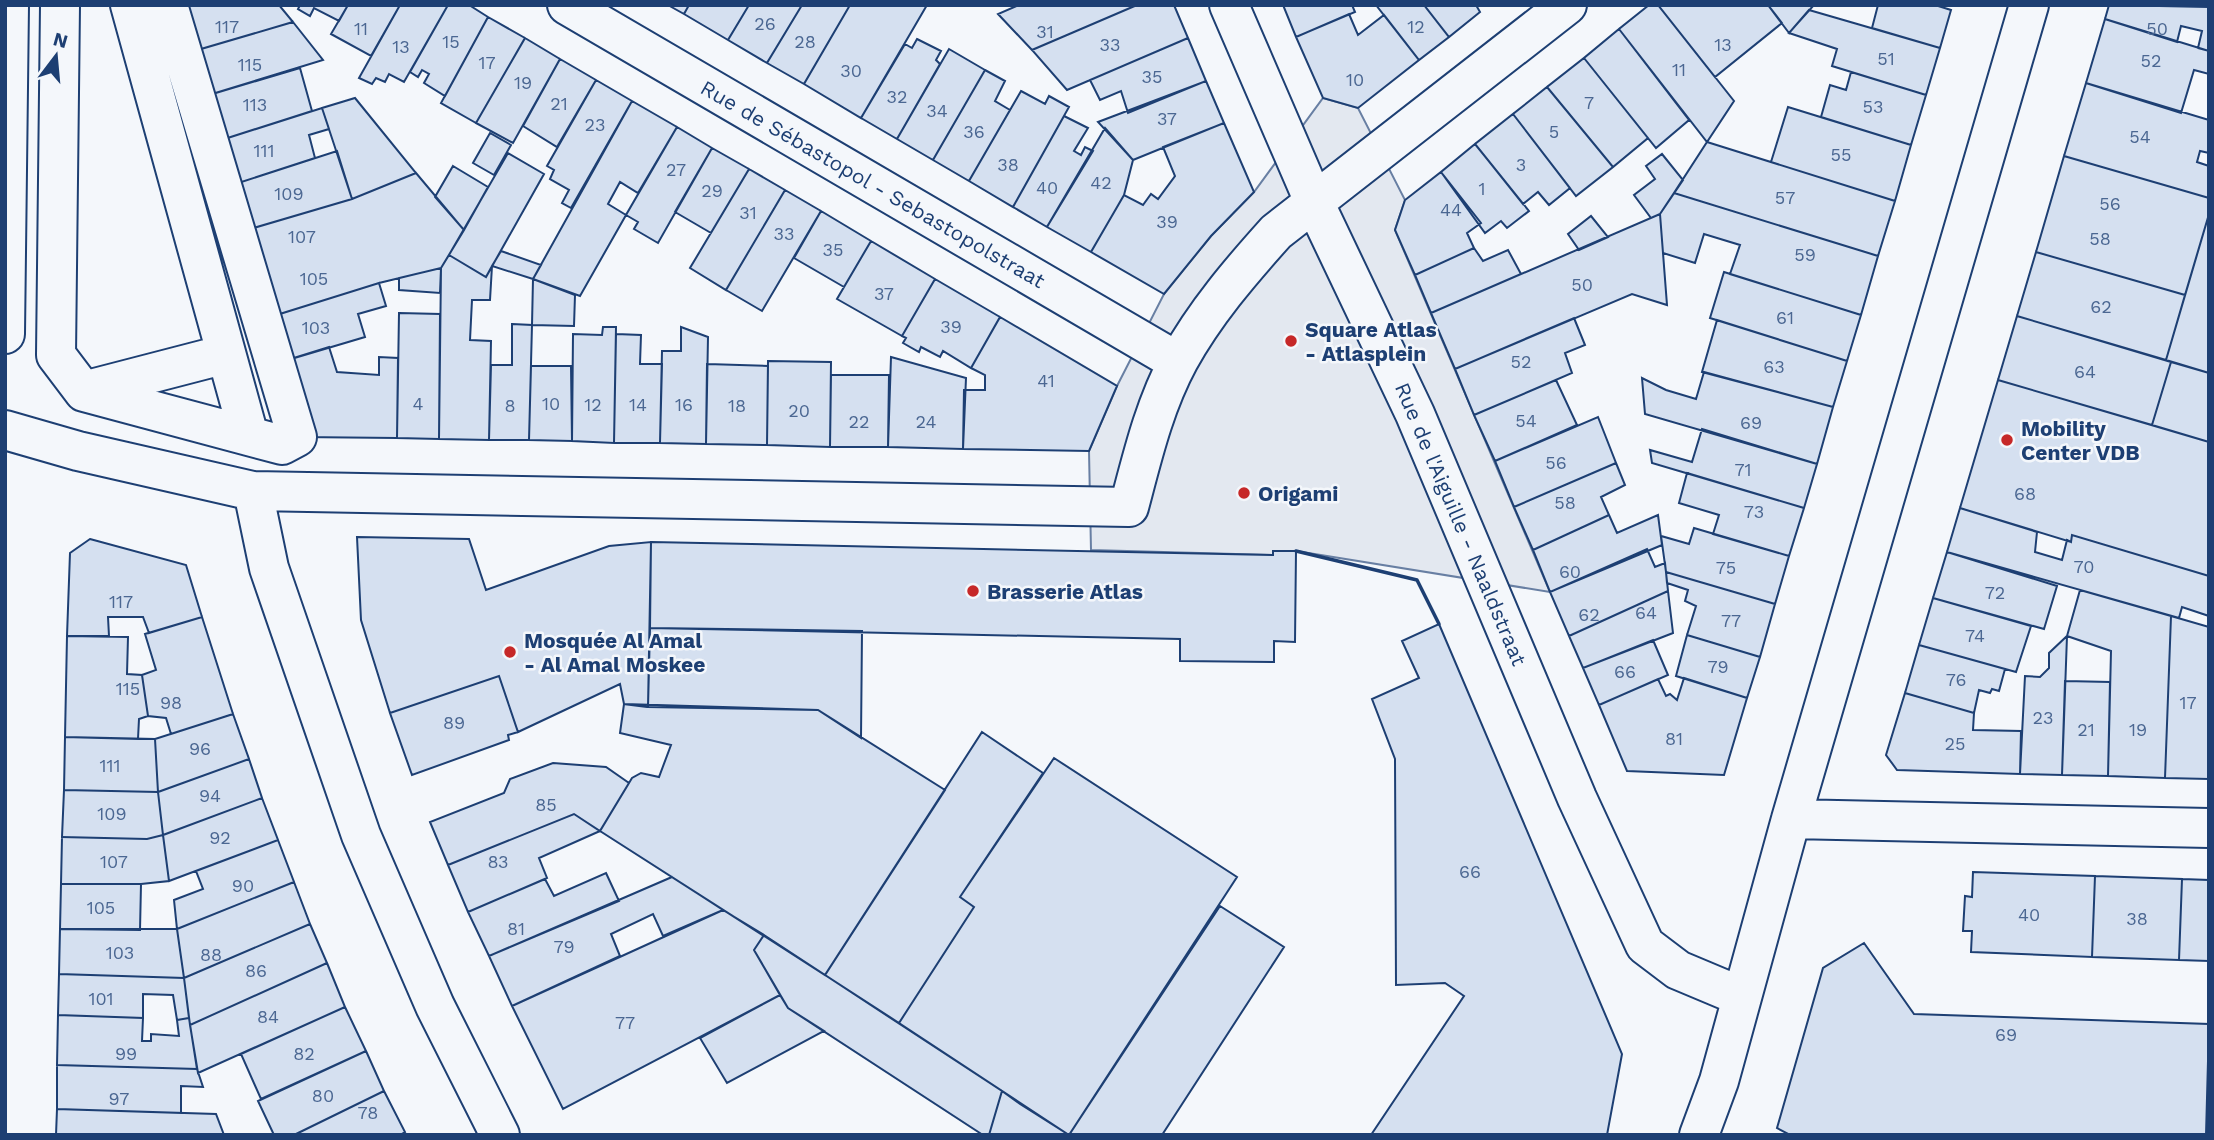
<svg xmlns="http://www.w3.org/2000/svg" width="2214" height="1140" viewBox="0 0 2214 1140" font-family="'Work Sans',sans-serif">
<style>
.parking{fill:#e3e8f0;stroke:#687fa3;stroke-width:2}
.building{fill:#d5e0f0;stroke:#1d3f73;stroke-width:2}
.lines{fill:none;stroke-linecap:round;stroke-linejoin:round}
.minor-casing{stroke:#1d3f73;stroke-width:42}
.minor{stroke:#f4f7fb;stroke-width:38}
.wall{stroke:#1d3f73;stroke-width:3.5}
.poi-dot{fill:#c62828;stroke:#f4f7fb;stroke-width:2.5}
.labels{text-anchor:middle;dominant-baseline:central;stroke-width:5;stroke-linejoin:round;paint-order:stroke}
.number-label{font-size:18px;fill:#4b6792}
.street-label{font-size:21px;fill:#1d3f73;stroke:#f4f7fb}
.poi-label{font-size:21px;font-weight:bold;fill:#1d3f73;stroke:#f4f7fb;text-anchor:start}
</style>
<rect width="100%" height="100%" fill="#f4f7fb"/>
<path class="parking" d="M1323 98 1358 108 1405 200 1395 230 1550 592 1296 551H1273V555L1091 550 1089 451 1117 386 1164 294 1211 236 1254 192Z"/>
<path class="building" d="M191 5H279L293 22 184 54 171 11Z
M300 5H348L339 21 314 8 310 16 298 9Z
M348 5H400L371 56 331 34Z
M400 5H448L404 82 389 74 385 82 376 78 372 84 359 78Z
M448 5H469L488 17 445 96 424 83 429 74 422 70 418 77 410 72Z
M668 5H689L684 14Z
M689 5H749L728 40 684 14Z
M749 5H802L767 63 728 40Z
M802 5H850L804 84 767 63Z
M850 5H927L861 118 804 84Z
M1019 5H1137L1032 50 998 14Z
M1137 5H1174L1188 38 1067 90 1032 50Z
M1283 5H1352L1355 12 1296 37Z
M1376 5H1424L1449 37 1419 60Z
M1424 5H1476L1480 12 1449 37Z
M1649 5H1658L1734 101 1707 142 1619 29Z
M1658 5H1768L1782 23 1715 77Z
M1768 5H1814L1789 33Z
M1878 5H1935L1951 10 1940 48 1872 28Z
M2109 5 2209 7V51L2198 48 2202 31 2181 26 2177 42 2105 19Z
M1809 10 1940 48 1926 95 1832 66 1837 49 1789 33Z
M1349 14 1358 35 1384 15 1419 60 1358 108 1323 98 1296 37Z
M488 17 525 38 476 123 441 103Z
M2105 19 2209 51V74L2194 70 2181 113 2086 83Z
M293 22 323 60 199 98 184 54Z
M1619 29 1689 120 1656 148 1584 58Z
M525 38 560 59 513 143 476 123Z
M1188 38 1206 81 1128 113 1121 91 1100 100 1090 80Z
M917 39 941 51 936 60 940 64 897 139 861 118 905 44 912 48Z
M949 49 985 70 933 160 897 139Z
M1584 58 1648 138 1613 167 1547 87Z
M560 59 596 80 557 147 523 126Z
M300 68 312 111 212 143 199 98Z
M985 70 1005 81 995 101 1010 110 969 181 933 160Z
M1851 72 1926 95 1911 145 1821 117 1830 85 1846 90Z
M596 80 632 101 571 208 562 203 569 190 550 179 554 170 547 166Z
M1206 81 1224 123 1133 160 1098 122Z
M2086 83 2209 120V153L2200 151 2197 162 2209 166V198L2064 156Z
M1547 87 1613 167 1576 196 1513 114Z
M1021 91 1045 104 1049 96 1069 107 1013 207 969 181Z
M355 98 416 173 352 199 322 108Z
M632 101 677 127 638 193 620 182 608 204 626 215 580 296 533 279Z
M1788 107 1911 145 1895 201 1771 162Z
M322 108 329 129 309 135 315 158 226 187 212 143Z
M1513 114 1570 188 1549 205 1538 192 1523 204 1475 144Z
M1064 116 1088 128 1074 151 1081 155 1085 147 1093 151 1047 227 1013 207Z
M1224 123 1254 192 1211 236 1164 294 1091 252 1124 195 1143 205 1151 194 1158 199 1175 176 1163 147Z
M677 127 712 148 658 243 634 229 638 222 626 215Z
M1105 128 1133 160 1124 195 1091 252 1047 227Z
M490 133 511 145 494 175 473 163Z
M1707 142 1895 201 1878 256 1674 193Z
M1475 144 1529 211 1507 228 1501 221 1485 233 1441 172Z
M712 148 749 169 711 233 675 212Z
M337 151 352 199 240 232 226 187Z
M508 153 544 174 486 277 449 255Z
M1662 154 1683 180 1660 214 1651 218 1634 195 1655 179 1646 166Z
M2064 156 2209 198V214L2185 295 2036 252Z
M453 166 488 187 464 230 435 197Z
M749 169 785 190 726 290 690 268Z
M1441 172 1481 223 1467 233 1474 248 1415 275 1395 230 1405 200Z
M416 173 464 230 441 268 379 283 267 318 240 232 352 199Z
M785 190 821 211 762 311 726 290Z
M1674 193 1878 256 1861 315 1730 274 1740 245 1704 234 1695 263 1663 253 1660 214Z
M821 211 871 241 844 287 794 258Z
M1660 214 1667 305 1632 294 1455 369 1431 313Z
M2209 214V373L2166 360Z
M1591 216 1608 237 1579 250 1568 234Z
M871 241 935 279 902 336 837 299Z
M1474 248 1483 261 1508 250 1521 274 1431 313 1415 275Z
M501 251 541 265 533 279 492 266Z
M2036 252 2185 295 2166 360 2017 316Z
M449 255 486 277 492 266 490 300H472L470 340 491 341 489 440 439 439 441 268Z
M441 268 440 293 399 290V278Z
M1724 272 1861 315 1847 361 1710 318Z
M533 279 575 295 574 326 532 325Z
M935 279 1000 317 971 368 943 351 940 357 921 347 919 352 903 343 906 338 902 336Z
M379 283 386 306 358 314 365 337 281 362 267 318Z
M399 313 440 314 439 439 397 438Z
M2017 316 2171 362 2152 425 1998 380Z
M1000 317 1117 386 1089 451 963 449 964 390H985V375L971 368Z
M1574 318 1585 345 1565 353 1572 373 1474 415 1455 369Z
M1717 320 1847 361 1833 407 1702 372Z
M512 324 532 325 529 440H489L491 365H512Z
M603 327H616L614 443 572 441 573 334 602 335Z
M681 327 708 337 706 444 660 443 662 351H681Z
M616 334 641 335 640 364H662L660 443H614Z
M329 347 337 372 379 375V357L398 358 397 438 299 437 281 362Z
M891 357 966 378 963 449 888 447Z
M768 361 831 362 830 447 767 445Z
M2171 362 2209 373V442L2152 425Z
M707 364 768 366 767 445 706 444Z
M531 366H571L572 441 529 440Z
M1704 372 1833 407 1817 464 1645 414 1642 378 1666 390 1696 399Z
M831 375H889L888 447H830Z
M1556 380 1577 425 1495 461 1474 415Z
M1998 380 2209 442V576L2072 535 2071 542 1960 508Z
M1598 417 1616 463 1514 507 1495 461Z
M1702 429 1817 464 1804 508 1652 463 1650 450 1692 462Z
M1616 463 1625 485 1601 497 1609 515 1533 550 1514 507Z
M1687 473 1804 508 1789 556 1713 534 1719 515 1679 503Z
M1960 508 2037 532 2035 552 2062 560 2067 540 2071 542 2072 535 2209 576V616L2182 607 2179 618 1947 552Z
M1609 515 1617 533 1658 515 1662 545 1550 592 1533 550Z
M1694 528 1789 556 1775 604 1666 572 1661 536 1689 544Z
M357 537 469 539 486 590 609 546 651 542 648 707 624 704 620 684 518 732 499 676 390 713 361 620Z
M90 539 186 565 202 617 149 633 143 617H108L109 636H67L70 553Z
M651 542 1273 555V551H1296L1295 642 1274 641V662L1180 661V639L650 628Z
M1647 549 1655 567 1665 563 1668 591 1569 636 1550 592Z
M1947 552 2057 586 2044 629 1933 598Z
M1666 572 1775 604 1760 657 1687 635 1696 606 1685 601 1688 590 1667 583Z
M2080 590 2171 616 2165 778 2108 776 2111 651 2067 636Z
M1668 591 1673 633 1583 668 1569 636Z
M1933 598 2031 626 2016 672 1919 645Z
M2171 616 2209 627V779L2165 778Z
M202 617 233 714 171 734 166 718 148 716 142 675 156 670 145 634Z
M1439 624 1622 1054 1607 1135H1371L1464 996 1445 983 1396 985 1395 759 1372 699 1419 678 1402 641Z
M650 628 862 631 861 738 818 710 648 707Z
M1687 635 1760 657 1747 698 1676 676Z
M67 636 128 637 127 674 142 675 148 716 139 719 138 739 65 737Z
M2067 636 2062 775 2020 774 2025 676 2040 677 2049 668V653Z
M1653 640 1668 675 1599 705 1583 668Z
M1919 645 2005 669 1999 691 1992 689 1990 693 1979 690 1974 713 1905 693Z
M499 676 518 732 508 735 509 740 412 775 390 713Z
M1684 678 1747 698 1724 775 1627 771 1599 705 1658 679 1666 696 1670 694 1677 700Z
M2065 681 2110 682 2108 776 2062 775Z
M1905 693 1974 713 1973 730 2021 731 2020 774 1897 770 1886 755Z
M624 704 818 710 945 790 825 975 600 831 632 778 641 773 659 777 671 745 620 733Z
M233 714 249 759 158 792 155 739Z
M982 732 1043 773 960 897 974 907 899 1023 825 975Z
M65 737 155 739 158 792 64 790Z
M1054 758 1237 877 1069 1135 899 1023 974 907 960 897Z
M249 759 262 798 163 835 158 792Z
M553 763 606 767 629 783 600 831 574 814 448 865 430 822 504 793 510 779Z
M64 790 158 792 163 835 147 839 62 837Z
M262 798 278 840 169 881 163 835Z
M574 814 600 831 539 858 547 878 468 912 448 865Z
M163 835 169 881 141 884H61L62 837 147 839Z
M278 840 294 882 177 929 174 900 203 889 196 871Z
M1973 872 2095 876 2092 957 1971 952 1972 931H1963L1965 896 1972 897Z
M606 873 619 901 489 956 468 912 545 879 554 896Z
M2095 876 2182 879 2179 960 2092 957Z
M672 877 723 910 663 936 653 914 611 934 620 956 512 1006 489 956Z
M2182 879 2209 880V961L2179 960Z
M294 882 310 924 184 978 177 929Z
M61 884H141L140 930 60 929Z
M1220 906 1284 947 1162 1135H1069Z
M723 910 764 935 754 950 780 995 563 1109 512 1006Z
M310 924 327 963 190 1025 184 978Z
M60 929H177L184 978 59 974Z
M764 935 1002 1091 989 1135H983L788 1008 754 950Z
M1864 943 1914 1014 2209 1024 2206 1135H1790L1777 1128 1823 968Z
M327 963 345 1007 198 1073 190 1025Z
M59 974 184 978 189 1018 177 1020 173 995 143 994V1018L58 1015Z
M780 995 788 1008 824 1031 727 1083 700 1038Z
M345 1007 366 1051 261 1099 241 1054Z
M58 1015 143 1018 142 1041H151V1034L179 1036 177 1020 189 1018 197 1069 57 1065Z
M366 1051 384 1091 294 1135H274L258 1101Z
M57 1065 197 1069 203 1087 181 1086V1113L57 1109Z
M384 1091 405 1132 400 1135H294Z
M1002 1091 1020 1104 1069 1135H989Z
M57 1109 216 1114 224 1135H56Z"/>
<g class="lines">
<defs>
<path id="minor" d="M60 5 56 355 84 392 282 445 297 437 168 5
M130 5 249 436
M567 5 1178 362
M1229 5 1315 204 1415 414 1577 798 1645 945 1678 970 1740 996
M5 334 9 5
M95 388 226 354
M5 430 78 451 253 491 1129 507C1142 458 1154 406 1179 360 1205 313 1240 272 1276 232L1567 5
M253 491 269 568 361 835 435 1006 500 1135
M1791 819 2209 828
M1699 1135 1719 1081 1791 819 2029 5"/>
</defs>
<use href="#minor" class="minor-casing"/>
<use href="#minor" class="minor"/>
<path class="wall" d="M1296 551 1417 580 1439 624"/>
</g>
<g class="poi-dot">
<circle cx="1291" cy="341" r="7"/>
<circle cx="2007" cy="440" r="7"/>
<circle cx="1244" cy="493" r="7"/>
<circle cx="973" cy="591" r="7"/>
<circle cx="510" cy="652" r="7"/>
</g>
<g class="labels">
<g class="number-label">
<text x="765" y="23">26</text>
<text x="227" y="26">117</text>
<text x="1416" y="26">12</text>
<text x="361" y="28">11</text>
<text x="2157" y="28">50</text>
<text x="1045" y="31">31</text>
<text x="451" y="41">15</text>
<text x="805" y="41">28</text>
<text x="1110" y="44">33</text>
<text x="1723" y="44">13</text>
<text x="401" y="46">13</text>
<text x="1886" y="58">51</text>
<text x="2151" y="60">52</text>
<text x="487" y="62">17</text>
<text x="250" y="64">115</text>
<text x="1679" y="69">11</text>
<text x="851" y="70">30</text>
<text x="1152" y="76">35</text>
<text x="1355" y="79">10</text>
<text x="523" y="82">19</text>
<text x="897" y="96">32</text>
<text x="1589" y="102">7</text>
<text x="559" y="103">21</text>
<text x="255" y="104">113</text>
<text x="1873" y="106">53</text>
<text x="937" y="110">34</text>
<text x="1167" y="118">37</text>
<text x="595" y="124">23</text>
<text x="974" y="131">36</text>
<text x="1554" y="131">5</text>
<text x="2140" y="136">54</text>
<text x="264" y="150">111</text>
<text x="1841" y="154">55</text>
<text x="1008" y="164">38</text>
<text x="1521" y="164">3</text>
<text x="676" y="169">27</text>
<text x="1101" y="182">42</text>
<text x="1047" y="187">40</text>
<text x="1482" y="188">1</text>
<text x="712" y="190">29</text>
<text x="289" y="193">109</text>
<text x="1785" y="197">57</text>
<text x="2110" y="203">56</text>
<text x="1451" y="209">44</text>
<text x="748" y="212">31</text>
<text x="1167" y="221">39</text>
<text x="784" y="233">33</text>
<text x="302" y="236">107</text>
<text x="2100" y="238">58</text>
<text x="833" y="249">35</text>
<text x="1805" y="254">59</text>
<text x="314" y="278">105</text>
<text x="1582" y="284">50</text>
<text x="884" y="293">37</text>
<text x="2101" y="306">62</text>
<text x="1785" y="317">61</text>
<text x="951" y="326">39</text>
<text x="316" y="327">103</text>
<text x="1521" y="361">52</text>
<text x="1774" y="366">63</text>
<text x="2085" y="371">64</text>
<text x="1046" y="380">41</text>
<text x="418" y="403">4</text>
<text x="551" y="403">10</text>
<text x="593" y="404">12</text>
<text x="638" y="404">14</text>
<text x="684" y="404">16</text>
<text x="510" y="405">8</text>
<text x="737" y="405">18</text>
<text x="799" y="410">20</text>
<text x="1526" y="420">54</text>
<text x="859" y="421">22</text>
<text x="926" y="421">24</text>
<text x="1751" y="422">69</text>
<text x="1556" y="462">56</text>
<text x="1743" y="469">71</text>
<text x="2025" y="493">68</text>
<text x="1565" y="502">58</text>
<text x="1754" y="511">73</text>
<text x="2084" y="566">70</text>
<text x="1726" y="567">75</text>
<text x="1570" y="571">60</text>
<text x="1995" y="592">72</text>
<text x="121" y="601">117</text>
<text x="1646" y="612">64</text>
<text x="1589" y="614">62</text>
<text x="1731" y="620">77</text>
<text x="1975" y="635">74</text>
<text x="1718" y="666">79</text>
<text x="1625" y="671">66</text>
<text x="1956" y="679">76</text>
<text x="128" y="688">115</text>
<text x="171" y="702">98</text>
<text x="2188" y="702">17</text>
<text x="2043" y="717">23</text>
<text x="454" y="722">89</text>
<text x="2086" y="729">21</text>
<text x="2138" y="729">19</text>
<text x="1674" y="738">81</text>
<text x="1955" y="743">25</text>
<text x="200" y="748">96</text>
<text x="110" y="765">111</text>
<text x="210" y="795">94</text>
<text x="546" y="804">85</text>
<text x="112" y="813">109</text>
<text x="220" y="837">92</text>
<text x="114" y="861">107</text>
<text x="498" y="861">83</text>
<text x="1470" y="871">66</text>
<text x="243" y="885">90</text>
<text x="101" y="907">105</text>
<text x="2029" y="914">40</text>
<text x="2137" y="918">38</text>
<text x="516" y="928">81</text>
<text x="564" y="946">79</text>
<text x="120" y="952">103</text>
<text x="211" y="954">88</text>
<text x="256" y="970">86</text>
<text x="101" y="998">101</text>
<text x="268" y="1016">84</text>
<text x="625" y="1022">77</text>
<text x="2006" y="1034">69</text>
<text x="126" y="1053">99</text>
<text x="304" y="1053">82</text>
<text x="323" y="1095">80</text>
<text x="119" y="1098">97</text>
<text x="368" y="1112">78</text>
</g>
<g class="street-label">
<text transform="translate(873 184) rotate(30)">Rue de Sébastopol - Sebastopolstraat</text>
<text transform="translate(1461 524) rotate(67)">Rue de l'Aiguille - Naaldstraat</text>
</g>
<g class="poi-label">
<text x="1305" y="329">Square Atlas<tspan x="1305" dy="24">- Atlasplein</tspan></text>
<text x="2021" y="428">Mobility<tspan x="2021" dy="24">Center VDB</tspan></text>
<text x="1258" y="493">Origami</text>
<text x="987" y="591">Brasserie Atlas</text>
<text x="524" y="640">Mosquée Al Amal<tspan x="524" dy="24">- Al Amal Moskee</tspan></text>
</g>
</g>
<rect width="2214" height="1140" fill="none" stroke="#1d3f73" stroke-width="14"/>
<g transform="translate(56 56) rotate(16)" stroke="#f4f7fb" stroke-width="5" paint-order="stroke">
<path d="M0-5L12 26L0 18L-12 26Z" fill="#1d3f73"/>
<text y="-10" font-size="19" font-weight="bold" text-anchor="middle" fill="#1d3f73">N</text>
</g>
</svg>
